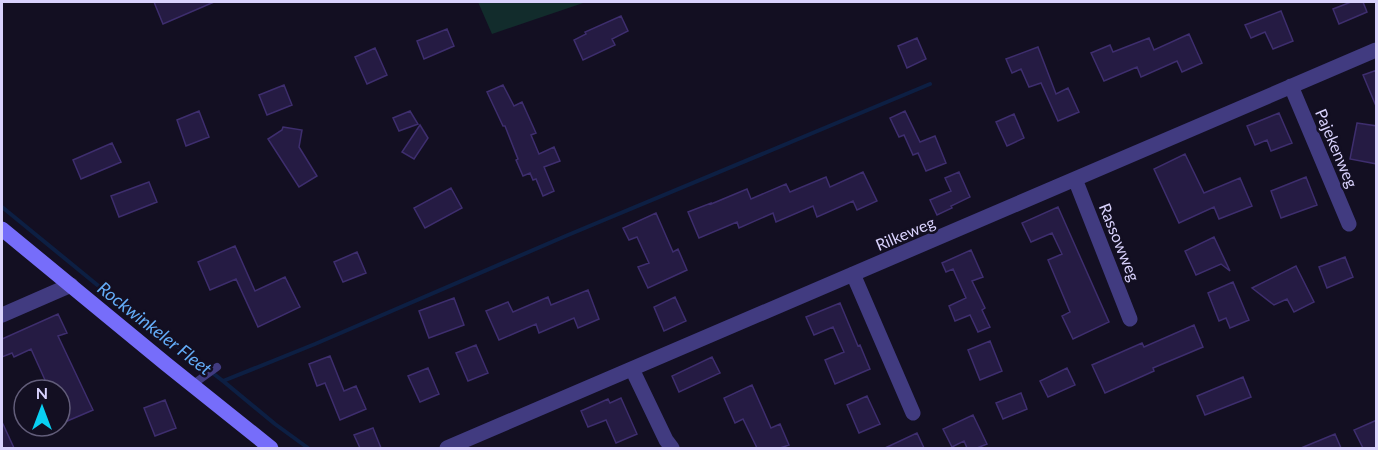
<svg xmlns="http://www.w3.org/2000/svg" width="1378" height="450" viewBox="0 0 1378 450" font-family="Lato,sans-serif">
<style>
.green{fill:#122c2c}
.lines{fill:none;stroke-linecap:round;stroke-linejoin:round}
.stream{stroke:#0d1f43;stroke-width:4}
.building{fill:#251b43;stroke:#3e2e6e;stroke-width:1.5}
.service{stroke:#413b80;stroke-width:8}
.minor{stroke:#413b80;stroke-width:15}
.secondary{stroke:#766dfa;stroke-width:15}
.labels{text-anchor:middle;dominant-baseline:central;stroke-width:5;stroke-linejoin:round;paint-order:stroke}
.street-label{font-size:16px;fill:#d9d2fd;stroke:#130f22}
.water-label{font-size:18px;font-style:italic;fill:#64adf9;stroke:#130f22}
</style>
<rect width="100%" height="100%" fill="#130f22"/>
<path class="green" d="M478 2H586L492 34Z"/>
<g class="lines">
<path class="stream" d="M2 207 101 288 223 381 275 424 308 448
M223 381 315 344 568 235 930 84"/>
</g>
<path class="building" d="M154 2H214L163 24Z
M1351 2H1363L1367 12 1339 24 1333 9Z
M1281 11 1293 41 1273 49 1265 32 1251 38 1245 25Z
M621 16 628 31 612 39 615 45 583 60 574 40 586 34 585 32Z
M447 29 454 46 424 59 417 41Z
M1189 34 1202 63 1182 72 1177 61 1141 77 1137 67 1104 81 1091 53 1110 45 1113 52 1149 38 1154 50Z
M917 38 926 59 907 68 898 46Z
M1038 47 1056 94 1068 88 1079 112 1058 121 1041 83 1029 87 1021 69 1012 73 1006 59Z
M375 48 387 75 367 84 355 57Z
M1377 70V106H1376L1363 75Z
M284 85 292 105 267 115 259 95Z
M503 85 514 106 522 102 536 133 531 135 539 154 554 147 560 161 544 167 554 191 543 196 536 179 533 180 530 173 523 176 516 160 518 159 505 126H503L487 92Z
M199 111 209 137 186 146 177 120Z
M410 111 418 124 399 131 393 118Z
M905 111 920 142 935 136 946 163 926 171 918 153 913 155 904 135 899 137 890 118Z
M1279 113 1292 143 1271 151 1267 140 1255 145 1247 126Z
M1014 114 1024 138 1007 146 996 122Z
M1357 123 1377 126V164L1350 159Z
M420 125 428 138 414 159 402 152Z
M283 127 302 130 299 147 317 176 299 187 268 139 282 130Z
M112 143 121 162 81 179 73 160Z
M1185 154 1204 193 1240 178 1252 206 1219 219 1214 207 1179 223 1154 169Z
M863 172 877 201 857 210 853 201 817 217 813 206 776 222 773 213 739 228 737 222 699 238 688 212 711 203V204L747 189 751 199 786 184 790 192 826 177 830 187Z
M959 172 970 197 951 206 952 208 937 215 930 200 951 191 945 178Z
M1306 177 1317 205 1281 218 1271 191Z
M149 182 157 202 119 217 111 196Z
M451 188 462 208 425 228 414 208Z
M1058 207 1109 322 1073 339 1062 316 1070 312 1048 260 1062 254 1052 233 1031 242 1022 223Z
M656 213 673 252 678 249 687 270 648 288 638 267 649 263 637 237 629 240 623 228Z
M1214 237 1230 271 1221 264 1196 275 1185 251Z
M235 246 255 291 285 277 300 307 258 327 236 279 210 290 198 262Z
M971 250 983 277 972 281 985 308 982 310 990 327 978 332 970 315 955 321 949 306 966 298 953 269 946 272 942 263Z
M357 252 366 273 343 282 334 262Z
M1345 257 1353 277 1327 288 1319 267Z
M1296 266 1314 302 1294 312 1287 299 1274 305 1252 288Z
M1233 282 1249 320 1230 328 1226 318 1219 321 1208 293Z
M588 290 599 319 578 328 574 318 539 333 536 324 499 340 486 311 508 302 513 312 548 297 551 305Z
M675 297 686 321 664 331 654 307Z
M454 298 464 325 429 338 419 311Z
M840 303 858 346 860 345 870 369 835 384 825 360 844 352 833 327 814 335 806 317Z
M58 314 67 333 58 336 93 410 65 422 60 412V390H22L45 380 31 349 14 357 12 353 2 357V339Z
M1194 325 1203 347 1153 368 1154 371 1105 393 1092 365 1142 343 1144 347Z
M990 341 1002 371 980 380 968 350Z
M476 345 488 373 468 381 456 353Z
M330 356 344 391 356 386 366 409 340 420 325 383 317 386 309 364Z
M712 357 720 373 679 392 672 376Z
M428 368 439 394 420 402 408 376Z
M1067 368 1075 385 1048 397 1040 381Z
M1243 377 1251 397 1205 415 1197 396Z
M752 385 771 428 780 424 789 445 780 448H757L743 419 735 423 724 398Z
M1021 393 1027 409 1003 419 996 403Z
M867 396 880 424 859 433 847 405Z
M621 398 637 434 616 443 606 420 588 427 581 411 608 399 610 403Z
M165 400 176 428 155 436 144 408Z
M973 415 987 444 977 448H967L964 441 952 447 943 429Z
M1377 420V448H1363L1354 430Z
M2 422 14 448H2Z
M373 428 381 448H360L354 435Z
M917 433 924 448H885Z
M1335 434 1341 448H1301Z"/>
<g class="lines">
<path class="service" d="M192 385 217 367"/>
<path class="minor" d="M1291 86 1349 224
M1075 179 1130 319
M853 274 913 413
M2 315 71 285
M632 369 666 440 672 448
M447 448 1376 50"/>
<path class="secondary" d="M2 229 166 364 271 448"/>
</g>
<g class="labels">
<g class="street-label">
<text transform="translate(1337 148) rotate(67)">Pajekenweg</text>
<text transform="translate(905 233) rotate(-23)">Rilkeweg</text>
<text transform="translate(1120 242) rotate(68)">Rassowweg</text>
</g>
<g class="water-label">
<text transform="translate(155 328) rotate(38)">Rockwinkeler Fleet</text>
</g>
</g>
<rect width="1378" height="450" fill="none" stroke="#d9d2fd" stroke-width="6"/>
<g transform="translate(42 408)"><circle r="28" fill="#130f22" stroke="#625d7a" stroke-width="1.5"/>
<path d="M0-4.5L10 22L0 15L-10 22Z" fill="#09d0f2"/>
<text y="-9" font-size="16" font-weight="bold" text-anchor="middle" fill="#d9d2fd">N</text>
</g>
</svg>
